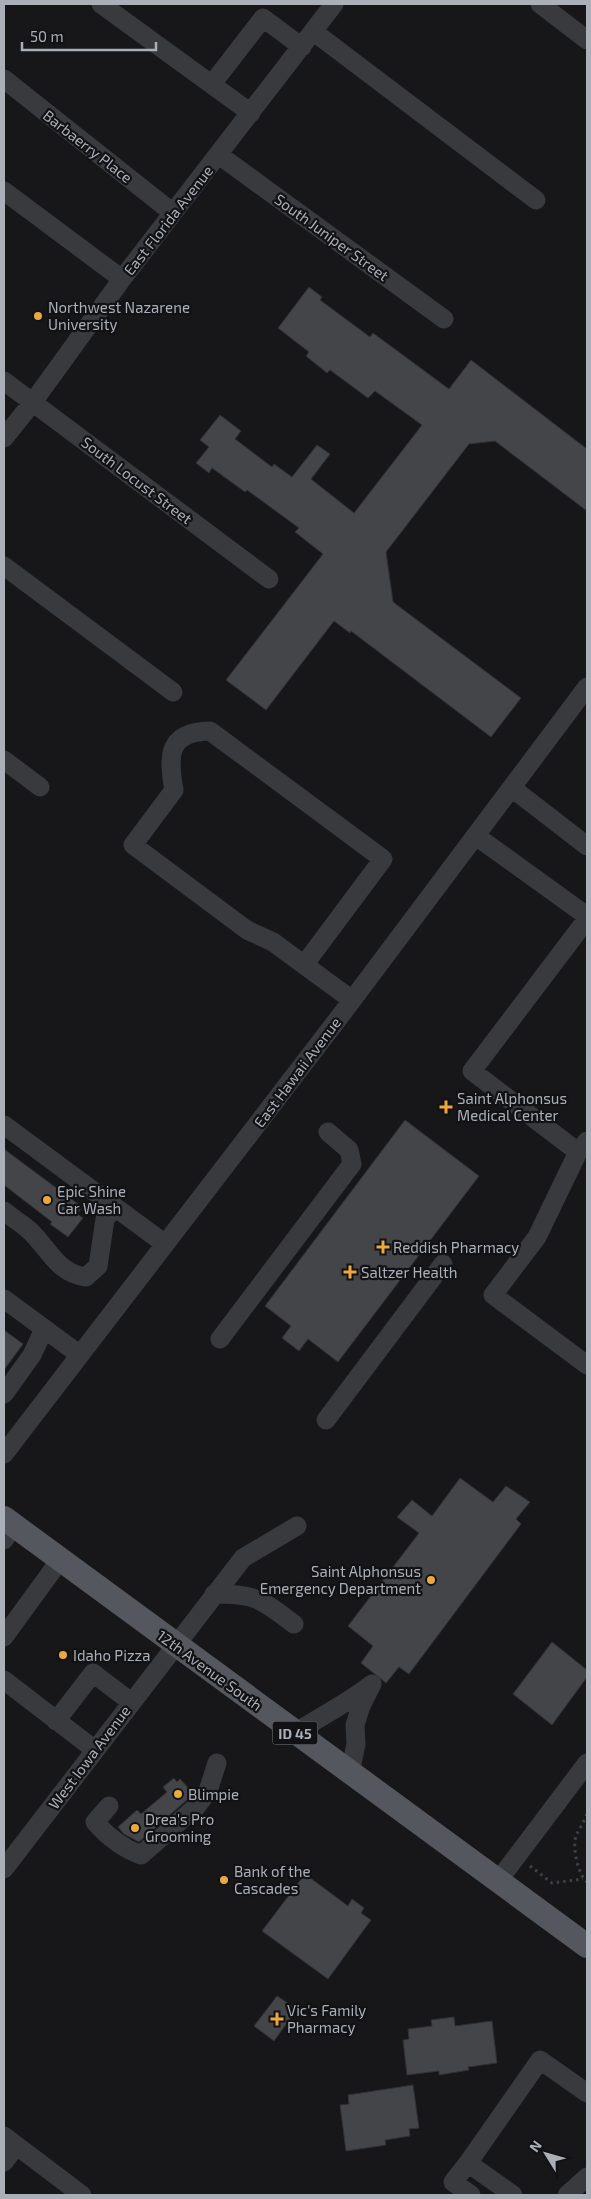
<svg xmlns="http://www.w3.org/2000/svg" width="591" height="2199" viewBox="0 0 591 2199" font-family="'Exo 2',sans-serif">
<style>
.building{fill:#444549;stroke:#313135}
.lines{fill:none;stroke-linecap:round;stroke-linejoin:round}
.path{stroke:#3e4145;stroke-width:3;stroke-dasharray:2.5 4;stroke-linecap:butt}
.minor{stroke:#383a3e;stroke-width:19}
.major{stroke:#54575d;stroke-width:24}
.poi-dot{fill:#eaa93e;stroke:#121214;stroke-width:2}
.labels{text-anchor:middle;dominant-baseline:central;stroke-width:4.5;stroke-linejoin:round;paint-order:stroke}
.shield{fill:#121214;stroke:#7c8087;stroke-width:1}
.shield-label{font-size:14px;font-weight:bold;fill:#aaafb8}
.street-label{font-size:15px;fill:#aaafb8;stroke:#121214}
.poi-label{font-size:15px;fill:#aaafb8;stroke:#121214;text-anchor:start}
</style>
<rect width="100%" height="100%" fill="#171719"/>
<path class="building" d="M309 287 322 297 320 300 370 337 373 333 449 389 471 360 587 449V511L495 441 469 444 386 552 393 602 521 698 491 737 351 631 350 633 334 621 266 710 226 680 323 554 295 532 299 528 247 490 245 492 212 468 209 473 196 463 209 447 200 440 220 415 241 431 235 439 272 467 274 464 292 477 317 445 330 454 311 479 354 513 422 425 375 391 368 398 330 370 327 373 306 356 309 352 278 328Z
M405 1120 479 1176 338 1362 308 1339 299 1351 282 1338 291 1326 265 1306Z
M4 1149 82 1207 77 1214 83 1218 68 1237 50 1224 52 1222 4 1185Z
M4 1330 23 1344 4 1370Z
M460 1478 493 1502 506 1486 530 1502 516 1519 521 1524 409 1674 399 1667 386 1683 361 1663 373 1646 348 1626 419 1533 397 1517 412 1500 432 1516Z
M552 1642 587 1670V1677L552 1725 513 1694Z
M174 1778 177 1782 180 1779 193 1793 189 1798 139 1842 124 1834 118 1827 137 1810 141 1814 167 1792 163 1787Z
M305 1874 348 1906 352 1899 364 1908 361 1913 371 1920 328 1979 262 1931Z
M277 1996 297 2009 274 2041 254 2026Z
M454 2017 455 2026 492 2021 497 2063 468 2067 469 2070 439 2075V2071L407 2075 403 2040 409 2039 408 2029 432 2026 431 2020Z
M413 2085 419 2128 409 2129 410 2136 385 2140 386 2145 346 2151 340 2105 349 2104 348 2095Z"/>
<g class="lines">
<path class="path" d="M587 1814C584 1822 579 1829 576 1836 572 1847 578 1875 587 1882
M530 1866 552 1883 583 1879"/>
<path class="minor" d="M101 4 251 113
M540 4 587 40
M314 32 536 200
M4 79 173 213
M212 84 263 18 302 47
M219 155 444 319
M4 191 122 279
M4 381 269 579
M4 438 33 402 122 279 334 4
M4 566 173 692
M4 760 40 787
M512 788 587 846
M476 836 587 916
M304 965 383 859 210 731C167 732 168 756 174 790L133 845 247 930 273 942 352 1000
M4 1125 165 1244
M587 1141 578 1152 537 1237 493 1295 587 1365
M578 1152 472 1071 587 919
M4 1211C12 1218 21 1223 29 1230 49 1248 56 1273 86 1277L98 1266 105 1219 115 1207
M4 1299 80 1355
M220 1339 352 1164 349 1150 328 1132
M4 1394 32 1355 44 1329
M326 1420 443 1264
M4 1454 341 1015 587 687
M4 1540 14 1525
M214 1594C257 1594 260 1599 294 1624
M4 1637 60 1560
M4 1680 95 1750
M56 1721 93 1673 131 1702
M295 1733C321 1716 348 1703 372 1684L361 1706 355 1725 356 1744 350 1773
M109 1806 95 1822C108 1837 122 1848 141 1855L197 1806 208 1791 217 1763
M4 1869 243 1558 297 1526
M498 1881 587 1763
M4 2136 82 2195
M4 2162 16 2146
M468 2163 453 2182 471 2195
M513 2195 468 2163 540 2060 587 2093
M567 2195 587 2177"/>
<path class="major" d="M4 1518 587 1946"/>
</g>
<g class="poi-dot">
<circle cx="38" cy="316" r="5"/>
<path d="M443.5 1099.5h5v5h5v5h-5v5h-5v-5h-5v-5h5z"/>
<circle cx="47" cy="1200" r="5"/>
<path d="M380.5 1239.5h5v5h5v5h-5v5h-5v-5h-5v-5h5z"/>
<path d="M347.5 1264.5h5v5h5v5h-5v5h-5v-5h-5v-5h5z"/>
<circle cx="431" cy="1580" r="5"/>
<circle cx="63" cy="1655" r="5"/>
<circle cx="178" cy="1794" r="5"/>
<circle cx="135" cy="1828" r="5"/>
<circle cx="224" cy="1880" r="5"/>
<path d="M274.5 2011.5h5v5h5v5h-5v5h-5v-5h-5v-5h5z"/>
</g>
<g class="labels">
<rect class="shield" x="272.5" y="1721.5" width="45" height="23" rx="4"/>
<g class="shield-label">
<text x="295" y="1733">ID 45</text>
</g>
<g class="street-label">
<text transform="translate(88 146) rotate(38)">Barbaerry Place</text>
<text transform="translate(168 220) rotate(-52)">East Florida Avenue</text>
<text transform="translate(332 237) rotate(36)">South Juniper Street</text>
<text transform="translate(137 480) rotate(37)">South Locust Street</text>
<text transform="translate(297 1072) rotate(-53)">East Hawaii Avenue</text>
<text transform="translate(210 1670) rotate(36)">12th Avenue South</text>
<text transform="translate(89 1757) rotate(-53)">West Iowa Avenue</text>
</g>
<g class="poi-label">
<text x="48" y="307">Northwest Nazarene<tspan x="48" dy="17">University</tspan></text>
<text x="457" y="1098">Saint Alphonsus<tspan x="457" dy="17">Medical Center</tspan></text>
<text x="57" y="1191">Epic Shine<tspan x="57" dy="17">Car Wash</tspan></text>
<text x="393" y="1247">Reddish Pharmacy</text>
<text x="361" y="1272">Saltzer Health</text>
<text x="421" y="1571" text-anchor="end">Saint Alphonsus<tspan x="421" dy="17">Emergency Department</tspan></text>
<text x="73" y="1655">Idaho Pizza</text>
<text x="188" y="1794">Blimpie</text>
<text x="145" y="1819">Drea's Pro<tspan x="145" dy="17">Grooming</tspan></text>
<text x="234" y="1871">Bank of the<tspan x="234" dy="17">Cascades</tspan></text>
<text x="287" y="2010">Vic's Family<tspan x="287" dy="17">Pharmacy</tspan></text>
</g>
</g>
<rect width="591" height="2199" fill="none" stroke="#aaafb8" stroke-width="10"/>
<g transform="translate(546 2154) rotate(307)" stroke="#121214" stroke-width="4" paint-order="stroke">
<path d="M0-4L9 19L0 12L-9 19Z" fill="#aaafb8"/>
<text y="-8" font-size="14" font-weight="bold" text-anchor="middle" fill="#aaafb8">N</text>
</g>
<path d="M22 42v8h134v-8" fill="none" stroke="#aaafb8" stroke-width="2.5"/>
<text x="30" y="42" font-size="15" fill="#aaafb8" stroke="#121214" stroke-width="4" paint-order="stroke">50 m</text>
</svg>
